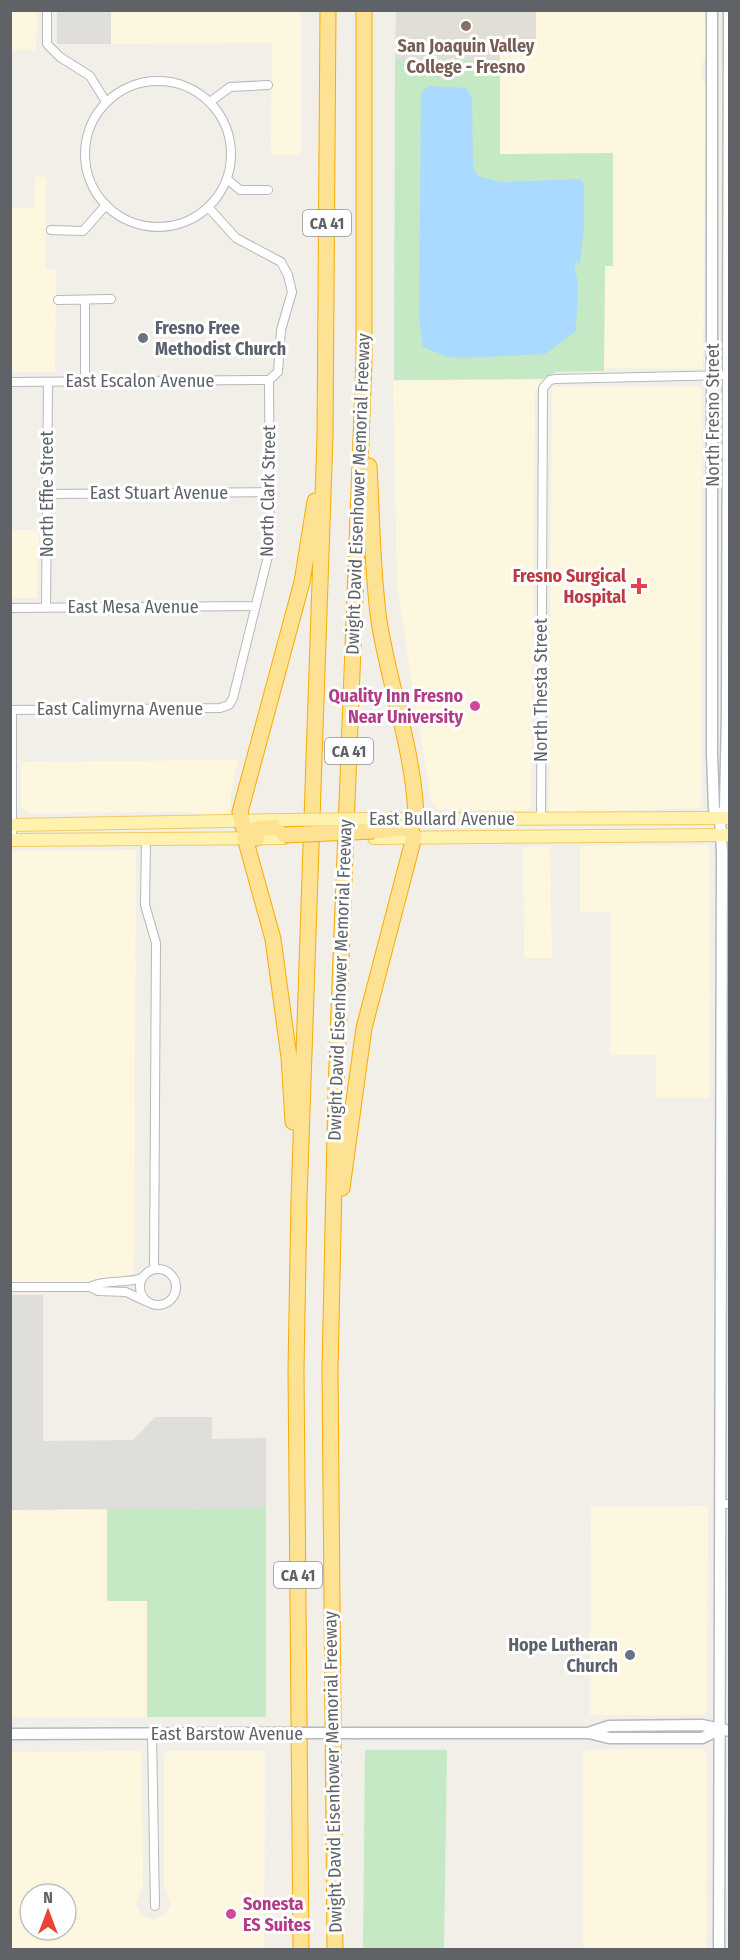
<svg xmlns="http://www.w3.org/2000/svg" width="740" height="1960" viewBox="0 0 740 1960" font-family="'Fira Sans Condensed',sans-serif">
<style>
.commercial{fill:#fef7e0;fill-rule:evenodd}
.industrial{fill:#e0deda}
.education{fill:#e1ded6}
.green{fill:#c5e8c5}
.water{fill:#aadaff}
.lines{fill:none;stroke-linecap:round;stroke-linejoin:round}
.street-casing{stroke:#b5b8bc;stroke-width:10}
.secondary-casing{stroke:#b6babf;stroke-width:13}
.primary-casing{stroke:#f2c960;stroke-width:14}
.highway-casing{stroke:#f9ab00;stroke-width:17}
.street{stroke:#fff;stroke-width:8}
.secondary{stroke:#fff;stroke-width:10}
.primary{stroke:#fff2af;stroke-width:12}
.highway{stroke:#fde293;stroke-width:15}
.secondary-bridge-casing{stroke:#b6babf;stroke-width:13;stroke-linecap:butt}
.primary-bridge-casing{stroke:#f2c960;stroke-width:14;stroke-linecap:butt}
.highway-bridge-casing{stroke:#f9ab00;stroke-width:17;stroke-linecap:butt}
.secondary-bridge{stroke:#fff;stroke-width:10}
.primary-bridge{stroke:#fff2af;stroke-width:12}
.highway-bridge{stroke:#fde293;stroke-width:15}
.education-dot{fill:#8d6e63;stroke:#fff;stroke-width:2}
.worship-dot{fill:#6b7280;stroke:#fff;stroke-width:2}
.health-dot{fill:#e0444e;stroke:#fff;stroke-width:2}
.hotel-dot{fill:#d1479c;stroke:#fff;stroke-width:2}
.labels{text-anchor:middle;dominant-baseline:central;stroke-width:6;stroke-linejoin:round;paint-order:stroke}
.shield{fill:#fff;stroke:#8f9295;stroke-width:1.5}
.shield-label{font-size:16px;font-weight:bold;fill:#5f6368}
.education-label{font-size:18px;font-weight:bold;fill:#785e54;stroke:#fff}
.worship-label{font-size:18px;font-weight:bold;fill:#5b616d;stroke:#fff;text-anchor:start}
.street-label{font-size:18px;fill:#5f6368;stroke:#fff}
.health-label{font-size:18px;font-weight:bold;fill:#be3a42;stroke:#fff;text-anchor:end}
.hotel-label{font-size:18px;font-weight:bold;fill:#b23c85;stroke:#fff;text-anchor:end}
</style>
<rect width="100%" height="100%" fill="#f1efe8"/>
<path class="commercial" d="M10 11H37L36 50H11Z
M111 11H301V155H271L272 43 111 44Z
M536 11H705L706 58 702 63V80L706 84 703 369 604 368 605 266H612L500 154V41H536Z
M35 177H46L45 269H56L55 372H11L10 208H35Z
M542 379 535 394 531 806 526 811 436 809 431 802 397 586 393 381Z
M552 387H699L702 392 701 804 699 808 549 813Z
M11 530H39L37 598H11Z
M238 760 231 792V807L225 815H204L187 812 28 813 21 808V762Z
M706 845 710 850V997L699 998H710L709 1098H656V1055H610V912H580V846Z
M550 846 552 958H524L523 847Z
M136 850 134 1284H11L10 851Z
M708 1506 707 1712 702 1715H590L591 1507Z
M107 1509 147 1601V1717H11L10 1510Z
M703 1749 707 1754 706 1949H583V1750Z
M141 1751 143 1885 136 1904 142 1915 153 1920 165 1915 171 1904 164 1885V1754L167 1751H265L264 1949H11L10 1752ZM30 1894H66V1930H30Z"/>
<path class="industrial" d="M57 11H111V44H57Z
M10 1295H43V1441L133 1440 155 1417H212V1439L266 1438V1508L11 1510Z"/>
<path class="education" d="M396 11H536V41H500V59L395 60Z"/>
<path class="green" d="M500 59V154L613 153V266H605L604 371 556 372 542 379 394 380 395 60Z
M266 1508V1717H147V1601H107V1509Z
M365 1750H447L444 1949H363Z"/>
<path class="water" d="M429 86 466 88 472 97 473 168 478 176 500 182 581 179 584 185V230L580 263H574L578 284 576 331 545 354 462 358 448 357 423 347 419 319 421 92Z"/>
<g class="lines">
<defs>
<path id="street" d="M47 10V44L60 57 90 76 106 102
M85 154a73 73 0 1 1 146 0a73 73 0 1 1-146 0Z
M210 102 230 87 268 85
M227 179 240 190H268
M208 207 236 238 281 262 288 275 292 292 281 330 278 372 269 380
M51 230 83 231 106 205
M58 300 111 299
M85 300V381
M10 382 269 380
M48 494 270 492
M46 607 48 382
M10 608 256 606
M10 710 220 708 229 705 233 698 270 548 269 380
M12 710V840
M541 819 543 388 550 380 555 379 730 375
M146 840 145 905 156 943 154 1269
M140 1287a18 18 0 1 1 36 0a18 18 0 1 1-36 0Z
M10 1287H90L98 1291 126 1292 145 1301
M90 1287C105 1279 125 1284 142 1278
M720 1504H730
M152 1734 155 1906"/>
<path id="secondary" d="M712 10V754L714 809 720 818 722 852 719 1950
M720 818 725 809 727 712 729 10
M354 1733H588L609 1726 702 1725 730 1731
M589 1733 609 1738H702L719 1730
M10 1734 278 1733"/>
<path id="primary" d="M407 819 730 818
M10 825 284 820
M374 838 730 835
M10 840 284 838"/>
<path id="highway" d="M369 466C372 517 372 570 379 621 389 685 415 755 416 819L402 828 374 831
M284 828C270 828 252 825 245 838L273 939 289 1057 293 1122
M257 838 243 827 240 812 302 582 315 501
M342 1188 364 1028 414 837 408 825 396 819 375 824
M301 1950 296 1370 299 1200 325 436 328 10
M335 1950 330 1370 336 1089 364 361V10"/>
</defs>
<use href="#street" class="street-casing"/>
<use href="#secondary" class="secondary-casing"/>
<use href="#primary" class="primary-casing"/>
<use href="#highway" class="highway-casing"/>
<use href="#street" class="street"/>
<use href="#secondary" class="secondary"/>
<use href="#primary" class="primary"/>
<use href="#highway" class="highway"/>
<defs>
<path id="secondary-bridge" d="M278 1733H354"/>
<path id="primary-bridge" d="M284 820 374 819"/>
<path id="highway-bridge" d="M284 835 374 831"/>
</defs>
<use href="#secondary-bridge" class="secondary-bridge-casing"/>
<use href="#primary-bridge" class="primary-bridge-casing"/>
<use href="#highway-bridge" class="highway-bridge-casing"/>
<use href="#secondary-bridge" class="secondary-bridge"/>
<use href="#primary-bridge" class="primary-bridge"/>
<use href="#highway-bridge" class="highway-bridge"/>
</g>
<circle class="education-dot" cx="466" cy="26" r="6"/>
<g class="worship-dot">
<circle cx="143" cy="338" r="6"/>
<circle cx="630" cy="1655" r="6"/>
</g>
<path class="health-dot" d="M636 577h6v6h6v6h-6v6h-6v-6h-6v-6h6z"/>
<g class="hotel-dot">
<circle cx="475" cy="706" r="6"/>
<circle cx="231" cy="1914" r="6"/>
</g>
<g class="labels">
<g class="shield">
<rect x="303" y="210" width="48" height="26" rx="4.5"/>
<rect x="325" y="738" width="48" height="26" rx="4.5"/>
<rect x="274" y="1562" width="48" height="26" rx="4.5"/>
</g>
<g class="shield-label">
<text x="327" y="223">CA 41</text>
<text x="349" y="751">CA 41</text>
<text x="298" y="1575">CA 41</text>
</g>
<g class="education-label">
<text x="466" y="46">San Joaquin Valley<tspan x="466" dy="21">College - Fresno</tspan></text>
</g>
<g class="worship-label">
<text x="155" y="328">Fresno Free<tspan x="155" dy="21">Methodist Church</tspan></text>
<text x="618" y="1645" text-anchor="end">Hope Lutheran<tspan x="618" dy="21">Church</tspan></text>
</g>
<g class="street-label">
<text x="140" y="381">East Escalon Avenue</text>
<text transform="translate(713 415) rotate(-90)">North Fresno Street</text>
<text transform="translate(268 491) rotate(-89)">North Clark Street</text>
<text x="159" y="493">East Stuart Avenue</text>
<text transform="translate(47 494) rotate(-90)">North Effie Street</text>
<text transform="translate(358 494) rotate(-88)">Dwight David Eisenhower Memorial Freeway</text>
<text x="133" y="607">East Mesa Avenue</text>
<text transform="translate(541 690) rotate(-90)">North Thesta Street</text>
<text x="120" y="709">East Calimyrna Avenue</text>
<text x="442" y="819">East Bullard Avenue</text>
<text transform="translate(340 980) rotate(-88)">Dwight David Eisenhower Memorial Freeway</text>
<text x="227" y="1734">East Barstow Avenue</text>
<text transform="translate(333 1772) rotate(-91)">Dwight David Eisenhower Memorial Freeway</text>
</g>
<g class="health-label">
<text x="626" y="576">Fresno Surgical<tspan x="626" dy="21">Hospital</tspan></text>
</g>
<g class="hotel-label">
<text x="463" y="696">Quality Inn Fresno<tspan x="463" dy="21">Near University</tspan></text>
<text x="243" y="1904" text-anchor="start">Sonesta<tspan x="243" dy="21">ES Suites</tspan></text>
</g>
</g>
<rect width="740" height="1960" fill="none" stroke="#5f6368" stroke-width="24"/>
<g transform="translate(48 1912)"><circle r="28" fill="#ffffff" stroke="#bfc1c3" stroke-width="1.5"/>
<path d="M0-4.5L10 22L0 15L-10 22Z" fill="#ea4335"/>
<text y="-9" font-size="16" font-weight="bold" text-anchor="middle" fill="#5f6368">N</text>
</g>
</svg>
